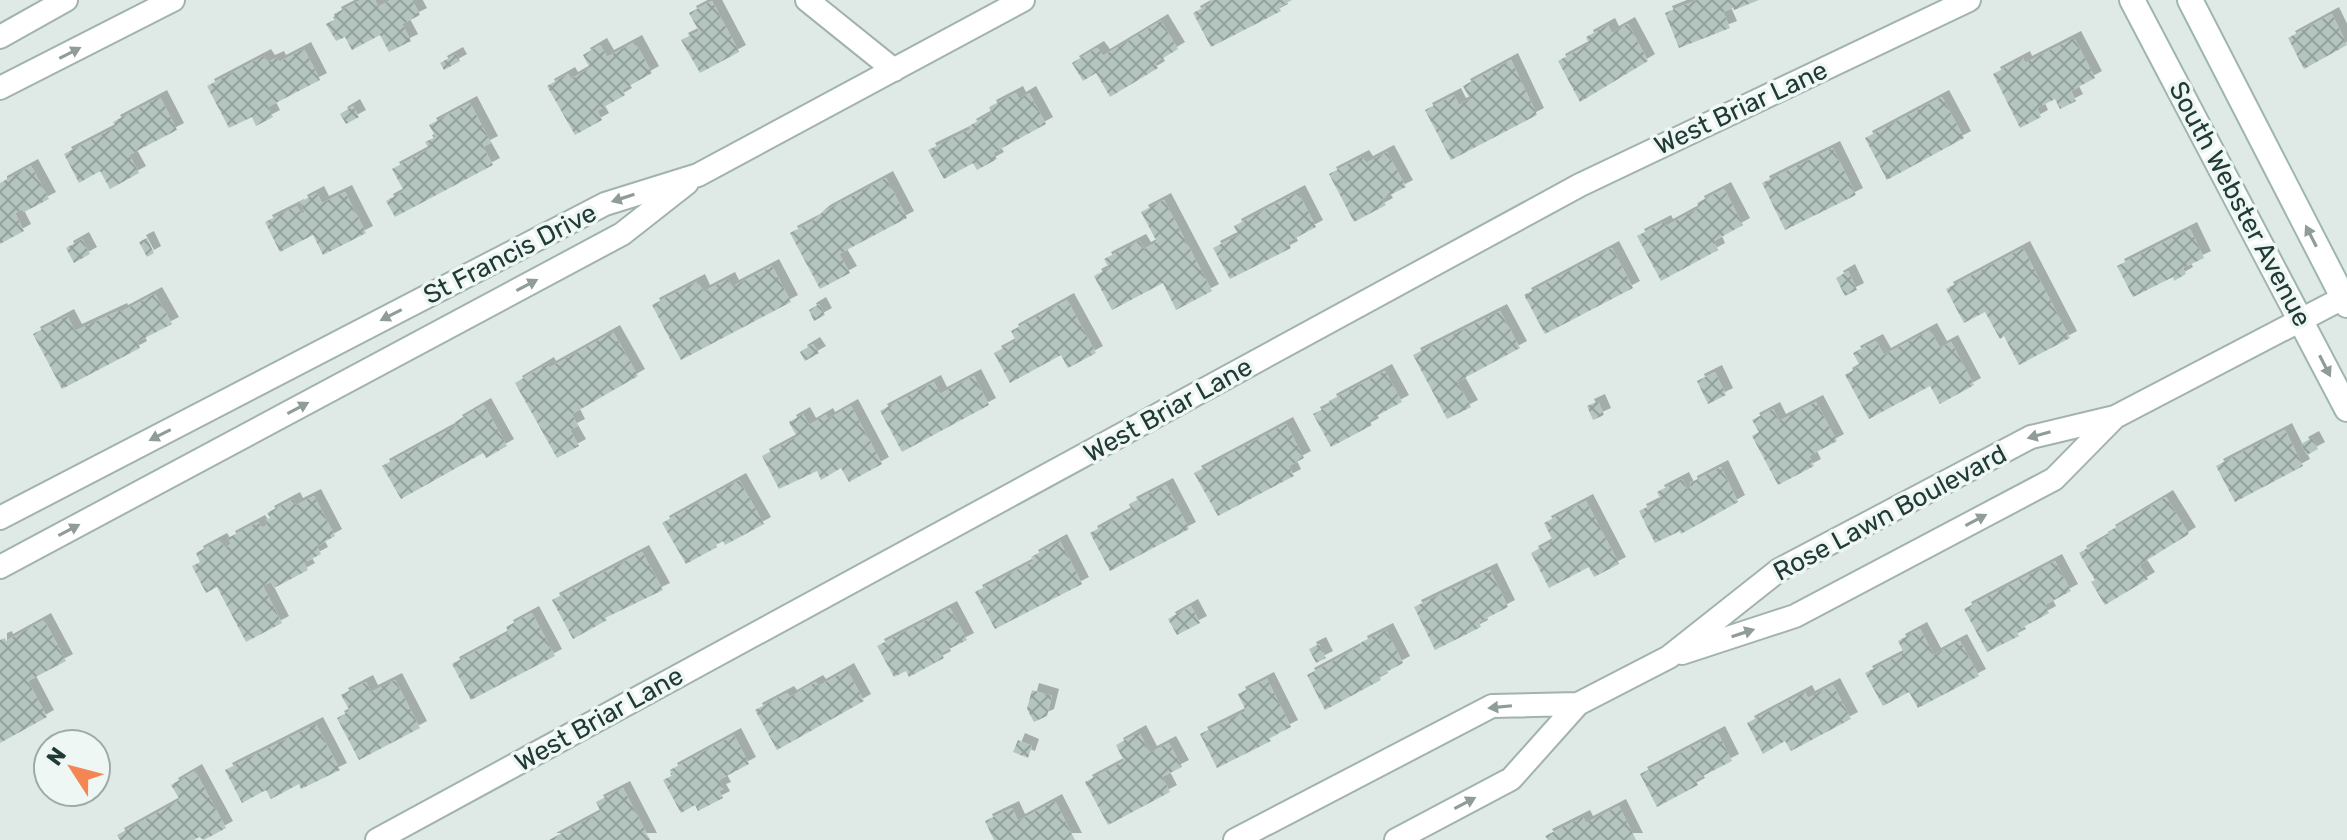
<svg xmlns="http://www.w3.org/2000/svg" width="2347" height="840" viewBox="0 0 2347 840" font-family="Rubik,sans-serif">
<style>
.building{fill:url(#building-cross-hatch);filter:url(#shadow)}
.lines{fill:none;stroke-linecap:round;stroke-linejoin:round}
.street-casing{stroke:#a2b2ad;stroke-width:26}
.secondary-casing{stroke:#9eb6af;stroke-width:28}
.street{stroke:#fff;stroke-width:22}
.secondary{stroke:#fff;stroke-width:24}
.oneway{fill:#909c9a}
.labels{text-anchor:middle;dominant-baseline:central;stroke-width:7;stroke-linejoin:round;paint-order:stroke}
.street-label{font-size:26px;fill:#203a35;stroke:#eff7f4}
</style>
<defs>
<pattern id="building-cross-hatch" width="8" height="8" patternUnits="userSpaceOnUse" patternTransform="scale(2)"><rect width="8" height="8" fill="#b4c5bf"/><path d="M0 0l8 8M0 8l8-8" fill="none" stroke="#92a19c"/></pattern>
<filter id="shadow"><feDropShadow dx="7" dy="-7" stdDeviation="0" flood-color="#0004"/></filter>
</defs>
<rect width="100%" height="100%" fill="#dfeae6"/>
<path class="building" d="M361 0H375L378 7 391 0H412L420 15 402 24 411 41 389 52 380 35 352 50 345 37 336 41 326 24 336 19 334 14Z
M1210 0H1292L1279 7 1281 11 1211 47 1193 13 1211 3Z
M1697 0H1759L1734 10 1733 8 1723 12 1730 28 1679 48 1665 13Z
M712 1 739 52 700 73 681 40 699 31 689 13Z
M2332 14 2347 45 2304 69 2288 38Z
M1161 21 1178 49 1155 63 1158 68 1110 97 1096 73 1083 81 1072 63 1097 48 1103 56Z
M1628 24 1648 61 1580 102 1558 61 1589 44 1586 37 1608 25 1612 33Z
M2074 38 2095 78 2071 91 2076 101 2060 109 2055 99 2037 108 2041 117 2020 128 1993 74 2023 58 2025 63Z
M635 42 652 73 622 90 625 95 597 111 602 120 575 135 547 86 568 74 571 79 590 68 583 55 600 45 607 57Z
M304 49 320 80 268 107 273 117 256 126 252 117 229 128 207 86 264 56 268 62 277 58 279 62Z
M456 54 460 61 444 70 440 63Z
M1511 60 1537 115 1451 160 1425 110 1454 95 1459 105 1470 99 1463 86Z
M1016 93 1019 99 1029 93 1046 124 993 153 997 159 977 170 973 163 944 179 928 150 971 129 969 126 992 113 989 107Z
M160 97 177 130 129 155 139 173 110 189 100 171 79 183 64 154 116 127 113 122Z
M1942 97 1964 138 1887 180 1865 138Z
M470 103 491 143 483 147 493 165 395 217 386 201 404 191 392 169 429 149 425 142 436 137 429 125Z
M353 106 359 117 346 124 340 114Z
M1833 148 1856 195 1785 230 1762 183Z
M1387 152 1406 187 1382 199 1386 205 1354 222 1329 174 1362 157 1366 163Z
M31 166 49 199 24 212 22 209 15 213 24 231 0 244V183Z
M886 178 907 218 839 254 850 273 820 289 790 233 813 221 823 212Z
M1724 189 1743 225 1714 241 1718 250 1661 281 1637 236 1664 222 1666 226 1699 208 1697 203Z
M345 192 366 233 323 255 313 235 280 252 265 222 297 206 301 214 305 212 300 202 317 193 322 203Z
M1298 192 1316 227 1288 242 1291 248 1230 279 1213 248 1238 235 1234 226Z
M1164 200 1212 291 1176 310 1163 283 1112 310 1094 276 1109 268 1104 259 1139 241 1144 249 1157 242 1141 212Z
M2190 229 2204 258 2183 268 2186 274 2174 281 2173 277 2133 297 2117 266Z
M147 238 154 253 147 257 139 242Z
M82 239 90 254 74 263 66 248Z
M1612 248 1633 288 1545 334 1524 295Z
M2023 248 2070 338 2019 365 2004 336 2000 339 1985 312 1964 323 1946 289Z
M772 266 791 302 681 360 652 305 698 281 703 292 728 279 732 287Z
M1848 271 1857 290 1845 296 1836 278Z
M155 294 172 324 137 342 140 348 62 389 33 334 67 316 75 331 120 310 121 312Z
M1067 300 1096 353 1068 368 1061 355 1010 383 994 353 1016 341 1011 331Z
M819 304 825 315 814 321 809 310Z
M1500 311 1520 348 1457 382 1471 407 1447 419 1413 355Z
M1930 330 1940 348 1951 342 1974 385 1940 404 1930 386 1869 419 1845 375 1860 366 1853 353 1876 341 1884 355Z
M613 332 638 376 572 414 578 426 570 430 579 446 557 458 515 383 547 364 549 368Z
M813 344 819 353 805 361 800 352Z
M1385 371 1402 402 1369 420 1372 425 1331 447 1313 414 1331 405 1329 401Z
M1715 372 1726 395 1708 404 1697 381Z
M974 376 989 405 902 452 880 411 934 382 940 394Z
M1598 401 1604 415 1593 420 1587 406Z
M1816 402 1837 441 1809 456 1814 466 1778 485 1752 436 1759 432 1752 420 1773 409 1779 421Z
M484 405 507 446 486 458 483 453 401 499 382 466 457 425 455 422Z
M851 406 882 464 849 482 841 468 821 480 817 471 779 489 762 456 797 437 789 422 803 414 809 425 826 415 828 419Z
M1286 424 1304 458 1289 466 1294 476 1218 516 1194 473Z
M2285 430 2303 466 2235 502 2216 466Z
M2312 438 2318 449 2307 455 2301 444Z
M1721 467 1738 502 1681 534 1680 531 1655 543 1639 511 1661 500 1657 492 1682 479 1687 489 1691 487 1690 483Z
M739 480 764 524 725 545 723 541 716 545 717 547 686 564 662 523Z
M1166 485 1189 529 1110 571 1090 533 1132 510 1129 504Z
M314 496 335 536 317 546 321 554 304 563 308 570 274 588 271 582 263 586 282 623 246 642 217 587 206 593 192 566 200 562 196 553 220 540 225 548 231 544 228 538 258 522 262 528 267 525 265 520 270 518 267 513 293 499 296 505Z
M2166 497 2189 534 2139 565 2148 579 2105 605 2091 582 2095 580 2079 553 2110 535 2108 532Z
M1586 501 1619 564 1594 577 1589 567 1549 588 1531 553 1553 541 1544 523Z
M1060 541 1082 584 995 629 975 592 1034 561 1031 557Z
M642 552 663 590 605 618 607 620 573 639 552 600Z
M2055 561 2071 591 2045 605 2049 613 2016 631 2019 636 1987 652 1964 609Z
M1490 570 1508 607 1479 622 1481 627 1435 650 1414 607Z
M1191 606 1200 623 1177 635 1168 619Z
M950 608 967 640 941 653 944 658 909 677 906 671 894 677 877 646Z
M532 613 555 656 471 700 452 664 509 633 506 627Z
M44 620 66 661 28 681 47 717 0 743V640L5 638 6 641Z
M1920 629 1934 655 1960 641 1979 676 1918 708 1909 692 1883 706 1865 673 1904 653 1898 641Z
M1386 630 1403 663 1379 676 1381 680 1325 710 1307 675 1361 646 1360 643Z
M1319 644 1326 658 1316 663 1309 649Z
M847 670 864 701 777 750 755 710 787 693 790 697 816 682 819 686Z
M1267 679 1291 727 1269 738 1271 741 1217 768 1200 734 1246 711 1238 694Z
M395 680 420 728 359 760 337 718 350 711 341 695 366 682 371 692Z
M1833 685 1851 719 1791 751 1785 741 1763 754 1747 723 1805 692 1808 698Z
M1032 690 1052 696 1047 716 1034 722 1027 709Z
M316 724 340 770 301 789 299 784 271 799 266 790 242 803 225 770Z
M1139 732 1150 753 1169 743 1182 767 1162 777 1170 792 1108 825 1085 782 1124 761 1116 745Z
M1718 733 1732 761 1695 780 1698 785 1657 807 1640 774Z
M734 735 749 764 719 780 724 789 719 791 723 798 698 811 695 805 681 813 663 780 673 775 670 770Z
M1018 740 1032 746 1028 758 1013 752Z
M195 771 226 828 204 840 199 837 194 840H120L117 835 180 800 171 785Z
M623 788 650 840H549L601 812 596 802Z
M1055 801 1075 840H994L985 821 1012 808 1018 821Z
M1619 806 1636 840H1548L1545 836 1583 817 1586 823Z"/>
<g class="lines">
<defs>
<path id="street" d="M807 0 894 70
M0 37 66 0
M0 88 173 0
M0 518 605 204 698 175 1023 0
M0 567 622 234 687 183
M1682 653 1795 616 2054 479 2114 418
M377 840 1580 185 1969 0
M1235 840 1492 706 1578 704 1669 657 1779 570 2031 437 2115 417 2343 298
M1396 840 1511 779 1578 704"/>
<path id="secondary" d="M2132 0 2347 409
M2190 0 2347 305"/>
</defs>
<use href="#street" class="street-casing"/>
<use href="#secondary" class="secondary-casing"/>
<use href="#street" class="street"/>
<use href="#secondary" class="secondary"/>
</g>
<defs><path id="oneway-solid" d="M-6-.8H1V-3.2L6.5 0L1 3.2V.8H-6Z" transform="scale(2)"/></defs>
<g class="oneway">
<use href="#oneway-solid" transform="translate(70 53) rotate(-27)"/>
<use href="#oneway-solid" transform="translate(623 198) rotate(162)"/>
<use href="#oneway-solid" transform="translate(2311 236) rotate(-117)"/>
<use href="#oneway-solid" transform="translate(527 285) rotate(-28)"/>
<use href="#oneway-solid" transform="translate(391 315) rotate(153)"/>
<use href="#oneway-solid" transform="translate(2325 366) rotate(63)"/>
<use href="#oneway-solid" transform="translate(298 408) rotate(-28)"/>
<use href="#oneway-solid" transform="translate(160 435) rotate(153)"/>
<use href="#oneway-solid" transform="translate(2039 435) rotate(164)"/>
<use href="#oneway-solid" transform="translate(1976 520) rotate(-28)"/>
<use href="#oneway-solid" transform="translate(69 530) rotate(-28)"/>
<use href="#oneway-solid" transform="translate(1743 633) rotate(-18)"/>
<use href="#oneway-solid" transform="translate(1500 707) rotate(174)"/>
<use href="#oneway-solid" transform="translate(1465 803) rotate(-28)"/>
</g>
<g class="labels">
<g class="street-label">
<text transform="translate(1741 108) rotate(-25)">West Briar Lane</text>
<text transform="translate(2240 204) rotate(62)">South Webster Avenue</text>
<text transform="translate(510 254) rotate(-27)">St Francis Drive</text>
<text transform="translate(1168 410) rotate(-29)">West Briar Lane</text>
<text transform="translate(1890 513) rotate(-28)">Rose Lawn Boulevard</text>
<text transform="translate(599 719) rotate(-29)">West Briar Lane</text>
</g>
</g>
<g transform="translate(72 768) rotate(306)"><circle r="38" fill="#eff7f4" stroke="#9caba8" stroke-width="2"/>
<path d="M0-6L14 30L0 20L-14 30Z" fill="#f48653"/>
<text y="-12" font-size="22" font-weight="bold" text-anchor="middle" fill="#203a35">N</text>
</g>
</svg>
